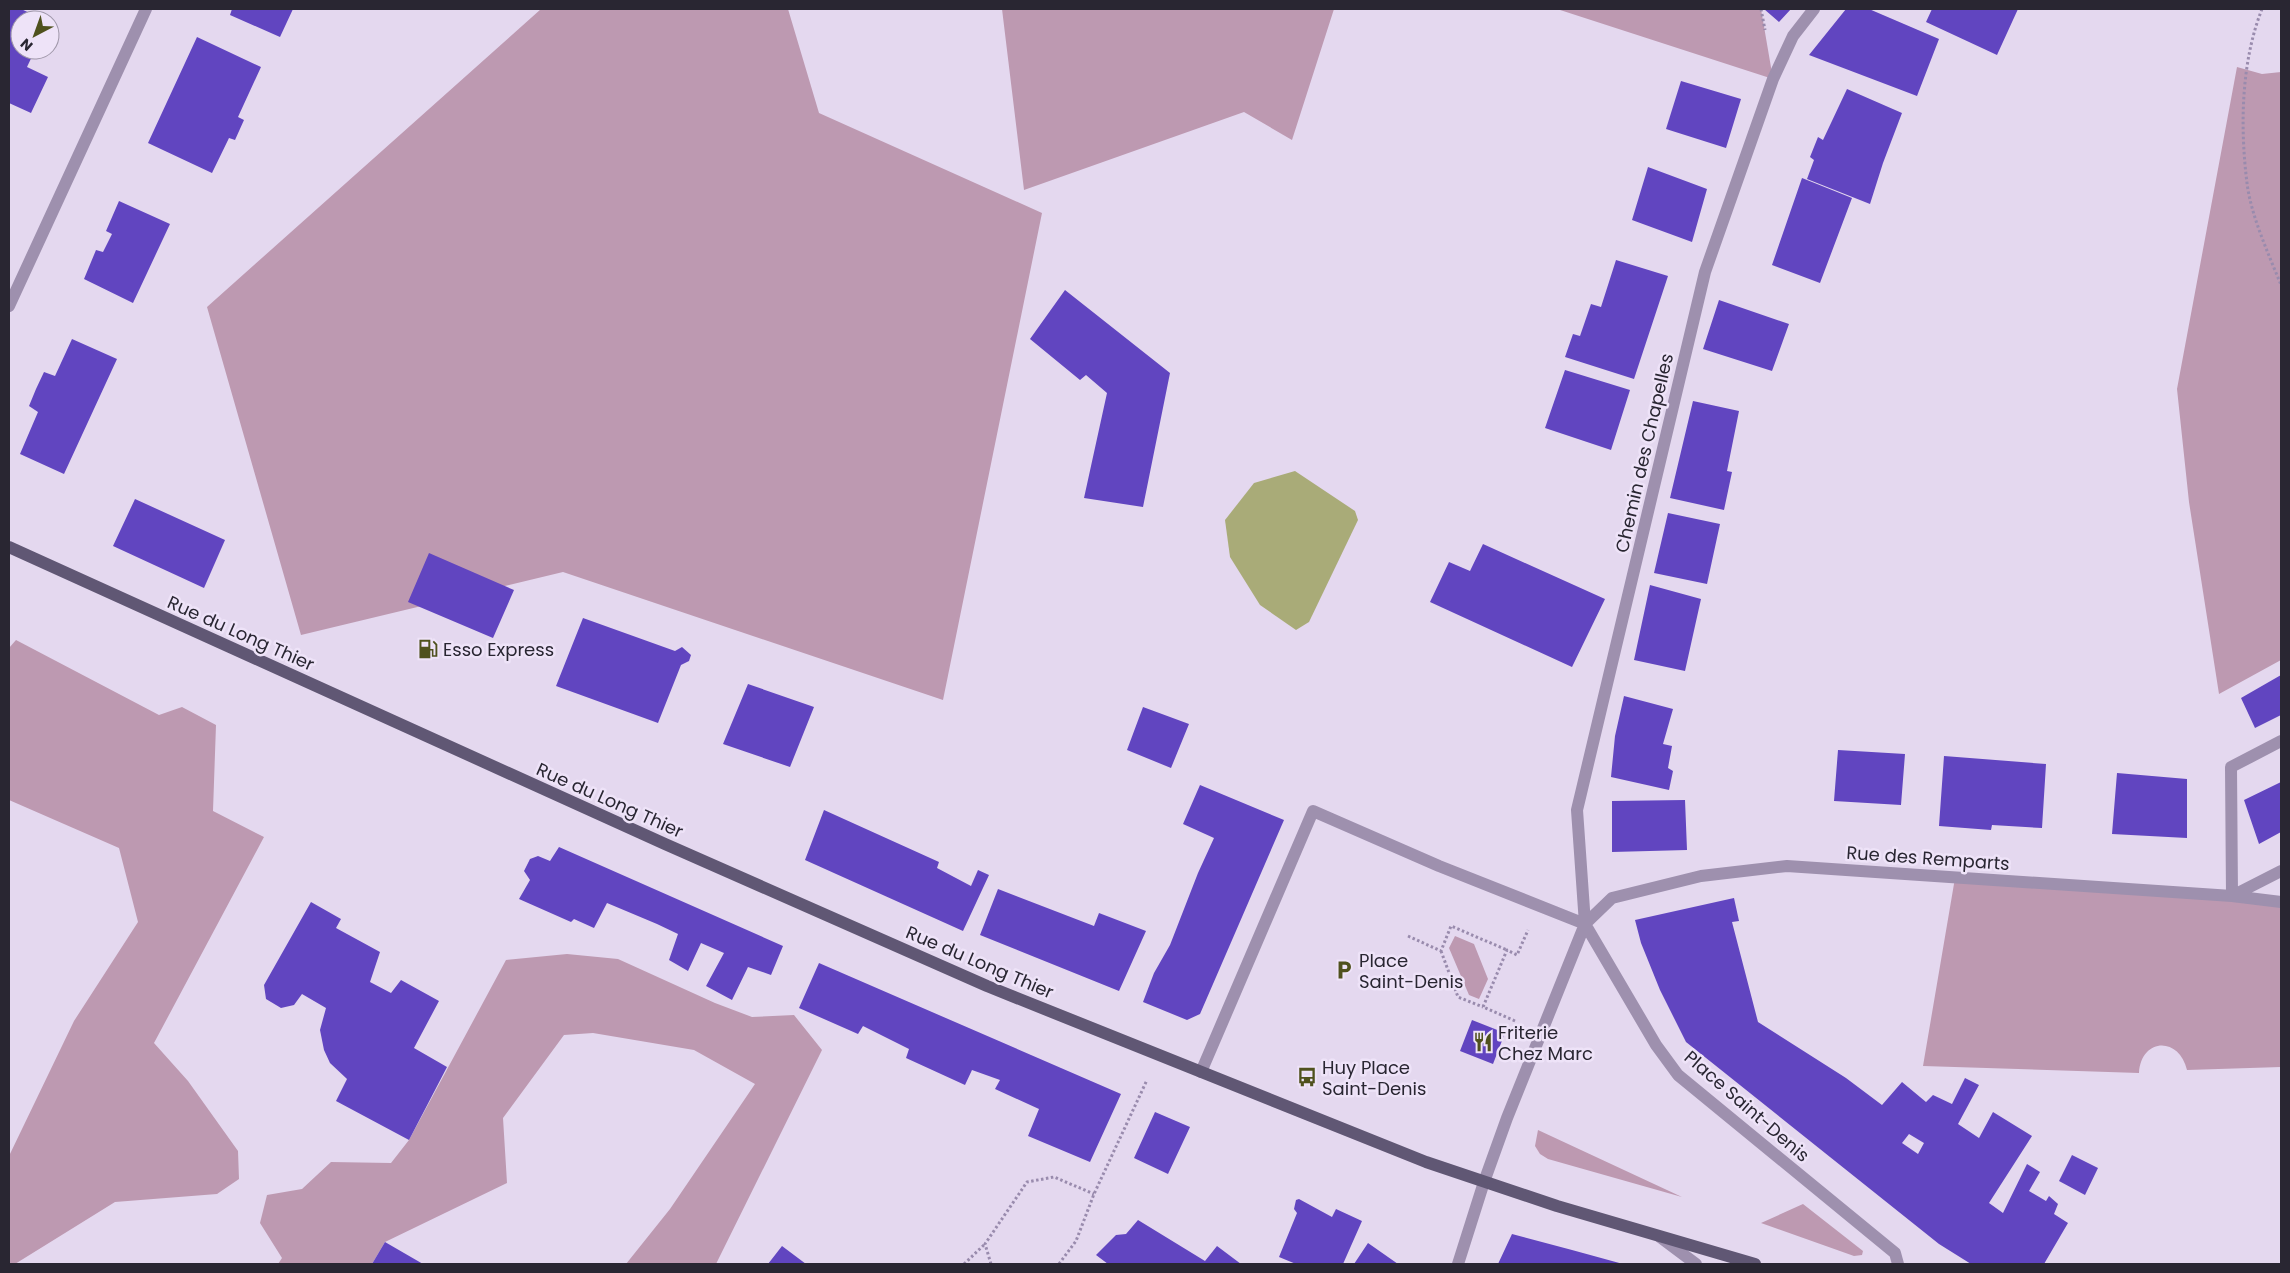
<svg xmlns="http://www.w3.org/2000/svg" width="2290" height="1273" viewBox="0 0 2290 1273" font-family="Poppins,sans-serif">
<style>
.green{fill:#bd99b1}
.water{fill:#a9ab78}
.building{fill:#6145c0;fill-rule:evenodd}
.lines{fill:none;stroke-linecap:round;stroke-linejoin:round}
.path{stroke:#998bad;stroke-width:3;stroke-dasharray:2.5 2.5;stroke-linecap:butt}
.minor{stroke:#9e90ae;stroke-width:12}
.major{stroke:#605774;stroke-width:12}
.labels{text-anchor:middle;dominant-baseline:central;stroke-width:5;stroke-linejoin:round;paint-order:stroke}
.street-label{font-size:18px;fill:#292632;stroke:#eee3f8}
.poi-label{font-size:18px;fill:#292632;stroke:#eee3f8;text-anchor:start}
</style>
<rect width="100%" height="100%" fill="#e4d8ef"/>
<path class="green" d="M541 9H788L819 113 1042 213 943 700 563 572 301 635 207 307Z
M1002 9H1334L1292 140 1244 112 1024 190Z
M1557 9H1761L1773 79Z
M2237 67 2262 74 2281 72V660L2219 694 2189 502 2177 389Z
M16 640 159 715 182 707 216 725 213 811 264 837 154 1043 188 1081 238 1151 239 1179 217 1194 115 1202 15 1264H9V1156L74 1021 138 922 119 848 9 800V648Z
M1955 878 2281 902V1067L2187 1070C2179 1036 2141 1038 2139 1073L1923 1066Z
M1455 936 1474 944 1488 979 1479 999 1469 995 1449 948Z
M567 954 618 959 715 1003 752 1017 794 1015 822 1050 716 1264H626L670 1209 755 1084 694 1050 593 1033 564 1035 503 1118 507 1183 385 1242 372 1264H278L282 1258 260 1223 267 1195 302 1189 331 1162 391 1163 409 1140 506 960Z
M1538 1130 1682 1197 1548 1159 1540 1154 1535 1146Z
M1803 1204 1863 1251 1862 1255 1854 1256 1761 1223Z"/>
<path class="water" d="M1295 471 1355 511 1358 520 1309 622 1296 630 1260 605 1230 557 1225 520 1254 483Z"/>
<path class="building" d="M9 9H21L45 20H20V50H35L27 67 48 77 31 113 9 103Z
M232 9H293L280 37 230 15Z
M1764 9H1791L1779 22Z
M1846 9H1869L1939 39 1917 96 1809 55Z
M1932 9H2018L1997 55 1926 22Z
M197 37 261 67 238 117 244 120 235 140 229 138 212 173 148 143Z
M1681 81 1741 99 1726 148 1666 129Z
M1847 89 1902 113 1883 163 1870 204 1807 179 1814 160 1810 157 1818 137 1823 140Z
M1648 167 1707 189 1692 242 1632 220Z
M1802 178 1852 198 1820 283 1772 265Z
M119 201 170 224 133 303 84 279 96 250 103 252 112 234 106 231Z
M1616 260 1668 276 1634 379 1565 357 1573 334 1580 336 1591 304 1601 307Z
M1065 290 1170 373 1143 507 1084 498 1107 393 1086 375 1080 380 1030 339Z
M1719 300 1789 324 1772 371 1703 349Z
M72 339 117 359 64 474 20 454 38 412 29 406 36 389 44 372 55 376Z
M1565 370 1630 390 1611 450 1545 428Z
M1693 401 1739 411 1727 471 1732 472 1724 510 1670 498Z
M135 499 225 540 204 588 113 546Z
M1668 513 1720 524 1707 584 1654 573Z
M1483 544 1605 599 1572 667 1430 602 1449 562 1470 571Z
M429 553 514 590 493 638 408 602Z
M1650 585 1701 599 1685 671 1634 660Z
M583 618 675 651 682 647 691 655 689 661 681 665 658 723 556 686Z
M2281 675V715L2255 728 2241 698Z
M748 684 814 707 790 767 723 744Z
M1624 696 1673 709 1663 744 1672 746 1668 768 1673 771 1669 790 1611 777 1615 736Z
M1143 707 1189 724 1171 768 1127 750Z
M1838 750 1905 754 1901 805 1834 801Z
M1944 756 2046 764 2042 828 1992 825 1991 830 1939 826Z
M2117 773 2187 779V838L2112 834Z
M2281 782V832L2259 844 2244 800Z
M1200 785 1284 820 1200 1014 1187 1020 1143 1002 1154 973 1170 945 1198 873 1214 838 1183 824Z
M1685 800 1687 850 1612 852V801Z
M824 810 939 862 937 868 971 886 978 870 989 875 963 931 805 860Z
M559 847 783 946 771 975 748 967 732 1000 706 986 724 953 701 943 688 971 669 960 678 934 657 924 607 903 594 928 574 919 571 922 519 899 530 880 524 871 530 859 538 856 550 861Z
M998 889 1094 926 1099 913 1146 931 1119 991 980 935Z
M1734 898 1739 921 1732 922 1758 1022 1846 1078 1882 1105 1902 1082 1926 1102 1933 1095 1952 1104 1965 1078 1979 1085 1958 1124 1979 1138 1993 1112 2032 1136 1989 1203 2003 1213 2027 1164 2040 1172 2029 1191 2046 1201 2049 1196 2058 1204 2054 1214 2068 1223 2044 1264H1971L1939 1244 1686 1042 1660 990 1641 943 1635 920ZM1909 1134 1924 1143 1918 1154 1902 1143Z
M311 902 341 919 336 928 380 952 370 982 391 993 401 980 439 1001 414 1048 447 1067 409 1140 336 1101 347 1079 330 1063 324 1050 320 1030 326 1008 302 994 294 1005 281 1008 266 999 264 985Z
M819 963 1121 1094 1090 1162 1028 1136 1039 1109 995 1089 1000 1080 972 1070 965 1085 906 1058 909 1049 863 1026 858 1034 799 1008Z
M1472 1020 1505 1033 1493 1064 1460 1051Z
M1155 1112 1190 1127 1168 1174 1134 1158Z
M2072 1155 2098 1168 2085 1195 2059 1181Z
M1299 1199 1332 1217 1336 1209 1362 1221 1343 1264H1296L1279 1257 1297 1213 1294 1209 1296 1200Z
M1138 1220 1205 1261 1217 1246 1241 1264H1108L1096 1255 1116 1235 1126 1234Z
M1512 1234 1572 1250 1623 1264H1498Z
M385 1242 423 1264H372Z
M1368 1243 1398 1264H1354Z
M782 1246 806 1264H768Z"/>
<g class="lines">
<path class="path" d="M1761 9 1765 30
M2262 9C2241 62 2240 127 2247 183 2251 216 2269 255 2281 285
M1408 936 1441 951 1451 926 1507 950
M1441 951 1458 997 1483 1007
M1515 1021 1483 1007 1507 950 1517 955 1528 930
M964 1264 985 1244
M991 1264 985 1244 1027 1182 1054 1177 1094 1194
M1059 1264 1076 1241 1094 1194 1147 1080"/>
<path class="minor" d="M9 306 146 9
M2281 741 2231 767 2232 896 2281 871
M1585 924 1577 810 1705 272 1773 79 1793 36 1814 9
M1201 1072 1313 811 1439 866 1585 924 1656 1045 1678 1075 1895 1253 1898 1264
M1660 1237 1696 1264
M1458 1264 1484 1182 1507 1118 1585 924 1612 898 1701 876 1787 866 2232 896 2281 902"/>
<path class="major" d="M9 547 665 844 987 986 1426 1162 1557 1206 1755 1264"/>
</g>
<defs>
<symbol id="fuel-bare" viewBox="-9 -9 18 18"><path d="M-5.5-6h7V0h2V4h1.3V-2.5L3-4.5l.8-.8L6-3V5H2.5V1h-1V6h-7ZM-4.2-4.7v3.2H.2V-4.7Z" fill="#4f511d" stroke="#eee3f8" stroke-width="2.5" paint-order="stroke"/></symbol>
<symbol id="parking-bare" viewBox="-9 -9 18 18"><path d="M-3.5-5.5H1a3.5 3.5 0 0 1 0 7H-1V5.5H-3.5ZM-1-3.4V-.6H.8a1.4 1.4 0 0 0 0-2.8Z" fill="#4f511d" stroke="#eee3f8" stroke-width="2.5" paint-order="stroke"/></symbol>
<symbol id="restaurant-bare" viewBox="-9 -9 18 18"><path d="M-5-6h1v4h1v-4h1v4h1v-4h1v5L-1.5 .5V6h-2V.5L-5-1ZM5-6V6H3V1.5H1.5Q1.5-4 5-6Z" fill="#4f511d" stroke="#eee3f8" stroke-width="2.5" paint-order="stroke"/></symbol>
<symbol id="bus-bare" viewBox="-9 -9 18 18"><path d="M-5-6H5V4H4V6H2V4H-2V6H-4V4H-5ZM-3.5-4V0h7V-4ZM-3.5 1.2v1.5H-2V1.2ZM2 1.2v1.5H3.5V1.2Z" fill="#4f511d" stroke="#eee3f8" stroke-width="2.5" paint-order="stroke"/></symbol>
</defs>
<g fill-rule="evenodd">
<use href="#fuel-bare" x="414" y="635" width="28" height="28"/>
<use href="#parking-bare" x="1330" y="956" width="28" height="28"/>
<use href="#restaurant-bare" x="1469" y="1028" width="28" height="28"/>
<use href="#bus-bare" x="1293" y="1063" width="28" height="28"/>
</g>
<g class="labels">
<g class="street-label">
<text transform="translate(1644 453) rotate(-77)">Chemin des Chapelles</text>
<text transform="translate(241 633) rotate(24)">Rue du Long Thier</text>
<text transform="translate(610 800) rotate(24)">Rue du Long Thier</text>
<text transform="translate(1928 858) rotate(4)">Rue des Remparts</text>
<text transform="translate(980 962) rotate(23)">Rue du Long Thier</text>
<text transform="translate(1747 1106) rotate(41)">Place Saint-Denis</text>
</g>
<g class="poi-label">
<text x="443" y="649">Esso Express</text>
<text x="1359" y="960">Place<tspan x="1359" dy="21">Saint-Denis</tspan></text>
<text x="1498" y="1032">Friterie<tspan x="1498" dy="21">Chez Marc</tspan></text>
<text x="1322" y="1067">Huy Place<tspan x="1322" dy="21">Saint-Denis</tspan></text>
</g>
</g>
<rect width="2290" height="1273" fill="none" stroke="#292632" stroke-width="20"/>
<g transform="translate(35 35) rotate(221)"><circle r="24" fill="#eee3f8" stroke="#9f97a9"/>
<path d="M0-4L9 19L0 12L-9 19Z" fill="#4f511d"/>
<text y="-8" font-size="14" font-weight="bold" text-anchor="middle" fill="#292632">N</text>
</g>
</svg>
